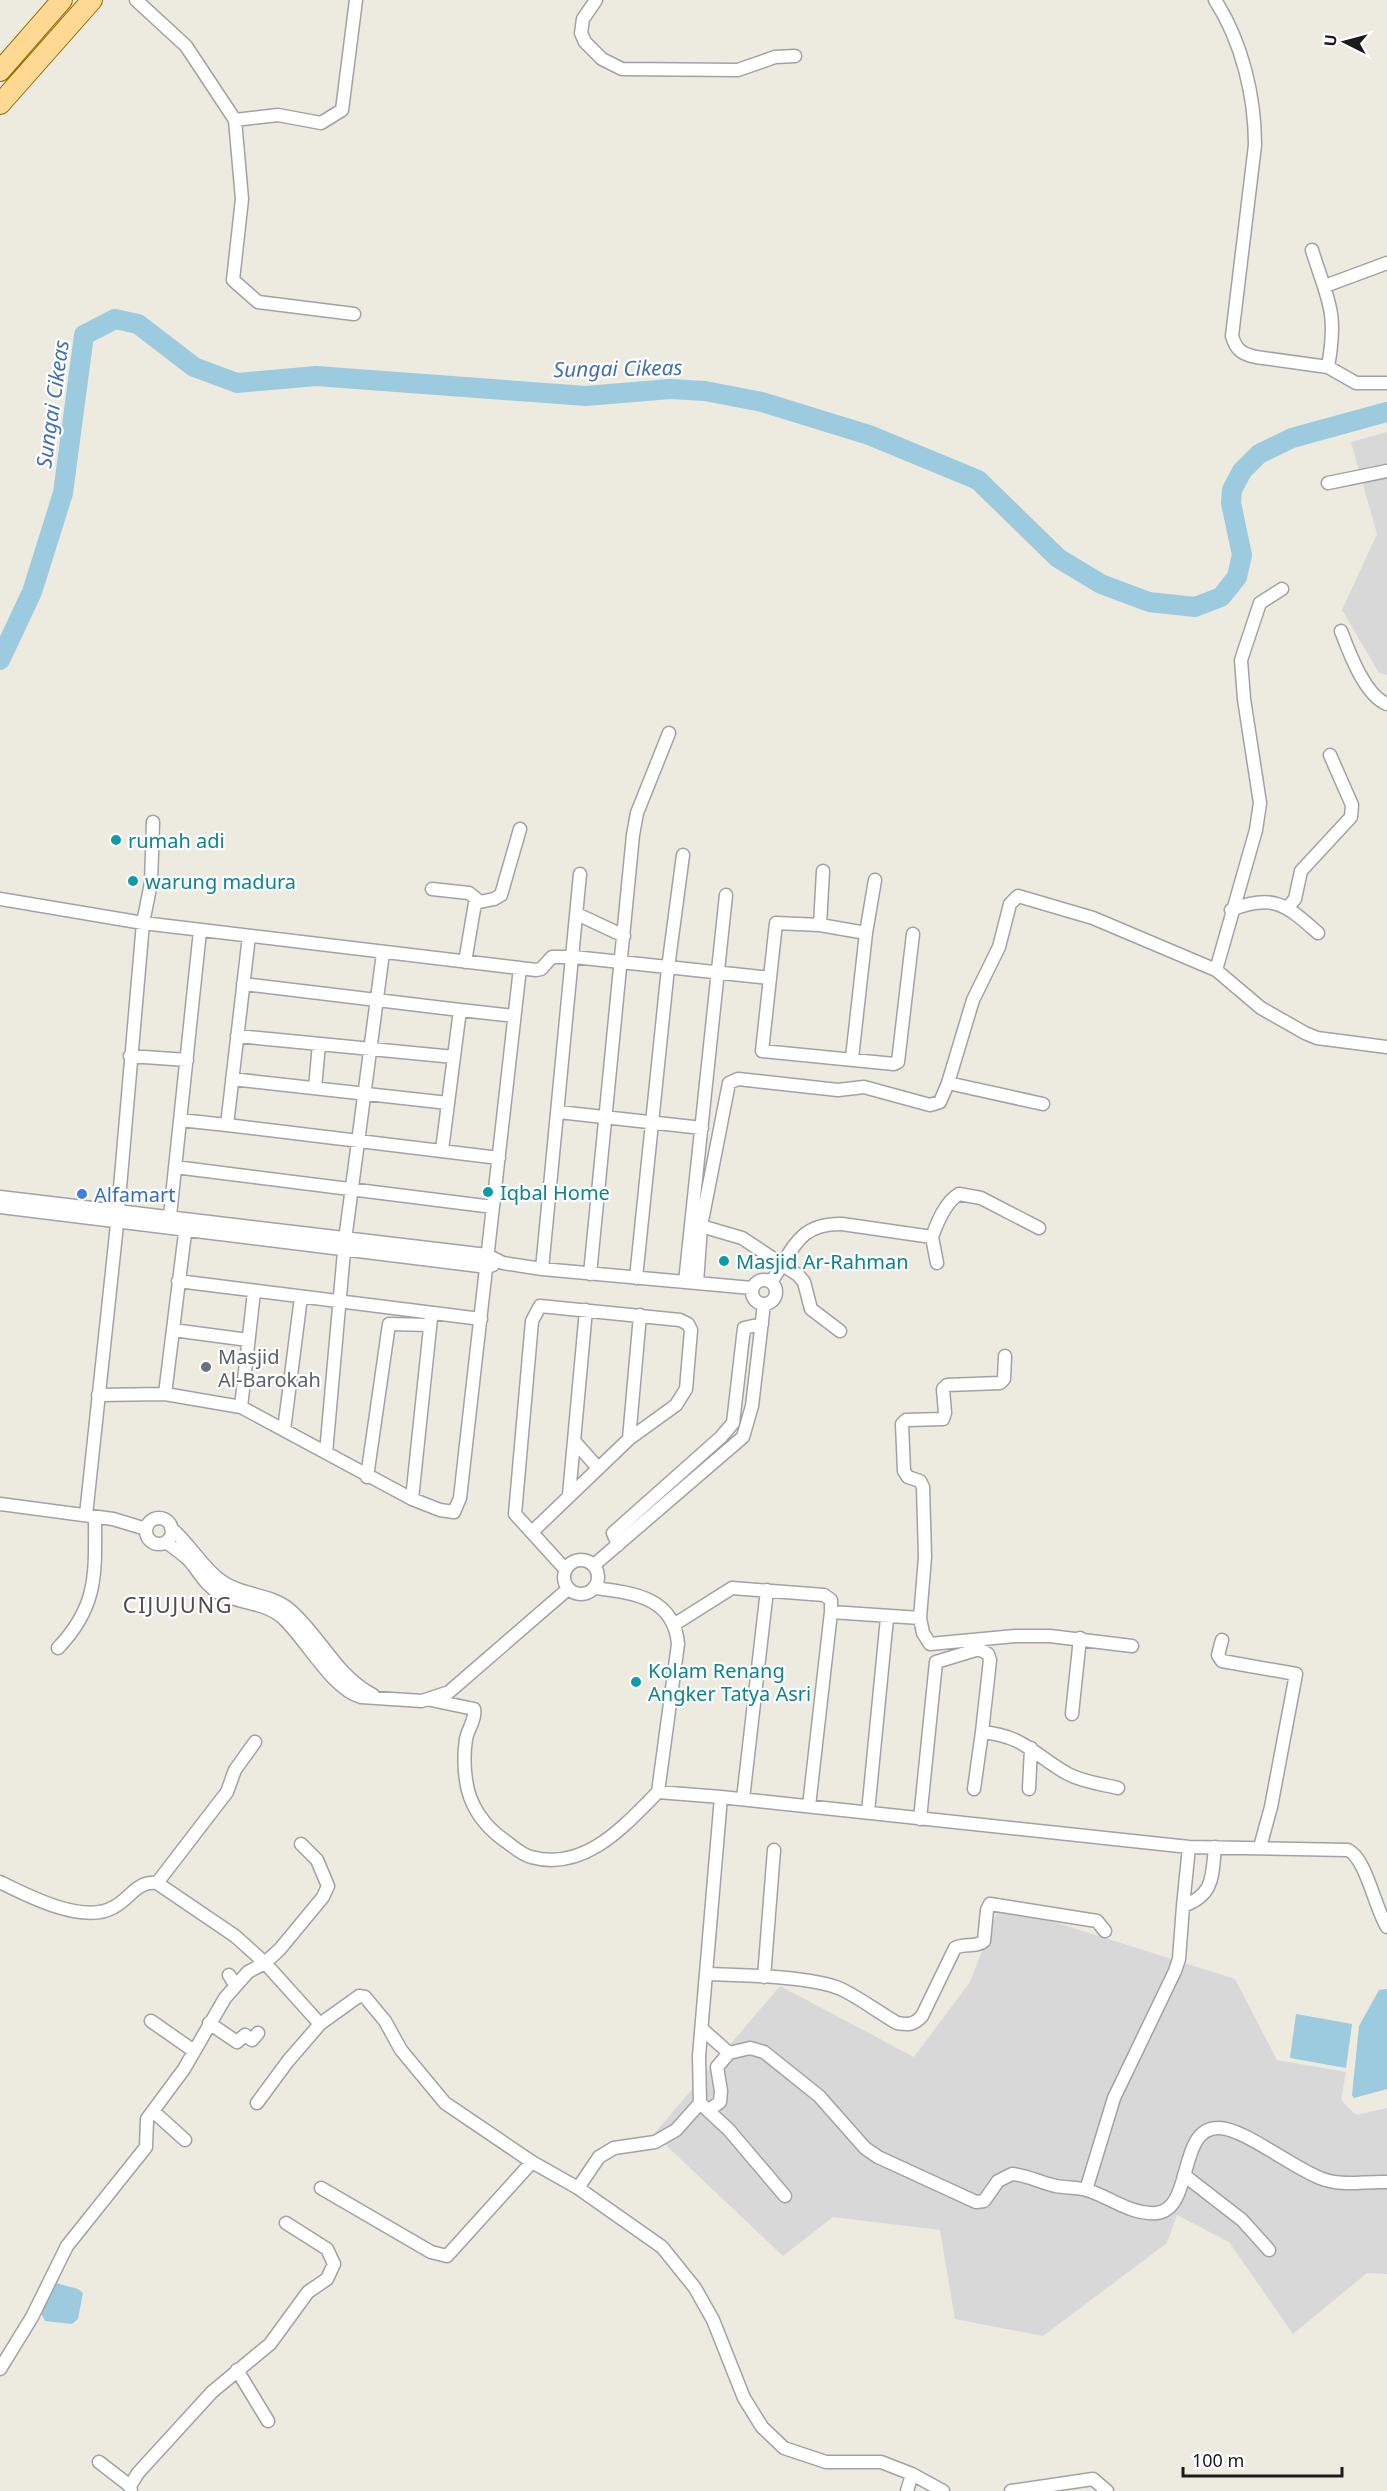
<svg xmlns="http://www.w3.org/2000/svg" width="1387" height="2491" viewBox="0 0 1387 2491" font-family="'Noto Sans',sans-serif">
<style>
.residential{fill:#d9d8d8}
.water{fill:#9ccade}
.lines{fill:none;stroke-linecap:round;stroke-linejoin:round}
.river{stroke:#9ccade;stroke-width:20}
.minor-casing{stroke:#a2a2a2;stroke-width:15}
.primary-casing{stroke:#926d00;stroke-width:22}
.minor{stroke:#fff;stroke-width:12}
.primary{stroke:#ffd993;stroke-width:20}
.culture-dot{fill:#0f9aa8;stroke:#fff;stroke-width:2}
.shop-dot{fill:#3f7fe0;stroke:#fff;stroke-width:2}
.worship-dot{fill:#6b7280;stroke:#fff;stroke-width:2}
.labels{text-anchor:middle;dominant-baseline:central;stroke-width:4.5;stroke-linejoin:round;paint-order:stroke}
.culture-label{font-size:20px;fill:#0d838f;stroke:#fff;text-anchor:start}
.shop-label{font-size:20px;fill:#366cbe;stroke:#fff;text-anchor:start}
.worship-label{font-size:20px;fill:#5b616d;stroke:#fff;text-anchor:start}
.water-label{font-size:21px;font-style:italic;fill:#4370af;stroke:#fff}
.quarter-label{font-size:22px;letter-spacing:1.5px;fill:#4e4e4e;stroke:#fff}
</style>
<rect width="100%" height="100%" fill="#edeadf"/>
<path class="residential" d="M1387 432V675L1379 673 1342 610 1377 534 1351 442Z
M1000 1905 1235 1979 1277 2060 1346 2072 1341 2100 1356 2115 1387 2108V2274L1367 2273 1293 2334 1229 2242 1177 2215 1167 2243 1043 2336 955 2319 940 2230 833 2217 783 2256 654 2134 780 1986 914 2057 970 1982Z"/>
<path class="water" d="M1387 1989V2089L1354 2098 1352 2095 1359 2026 1379 1990Z
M1296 2014 1352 2024 1346 2068 1290 2058Z
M56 2283 78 2289 83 2293 78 2319 72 2324 45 2321 40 2311Z"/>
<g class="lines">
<path class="river" d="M0 660 32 592 63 493 84 335 115 319 138 324 194 367 237 383 316 376 586 396 670 389 705 391 762 402 869 435 978 480 1058 558 1101 584 1149 602 1195 607 1221 597 1237 577 1242 555 1231 503 1232 490 1242 471 1259 454 1292 438 1387 412"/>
<defs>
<path id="minor" d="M136 0 186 46 235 120
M596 0 583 19 581 33 585 42 602 59 622 69 738 70 775 57 795 56
M1215 0C1242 42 1255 96 1255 145L1232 336C1236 350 1242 354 1256 357L1328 367 1356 383H1387
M1312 250C1328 302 1338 310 1328 367
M1325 286 1387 263
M354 314 258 302 233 280 242 199 235 120 278 115 321 123 342 110 356 0
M1328 483 1387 471
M1341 631C1349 652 1365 696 1387 704
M432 889 469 893 479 901
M0 899 143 923 536 970 541 969 552 957H574L770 978
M1288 907 1295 899 1301 871 1351 817 1352 805 1330 755
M1231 910C1274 893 1286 905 1318 933
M577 914 624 936
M820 925 823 871
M866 933 820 925 776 923 762 1051 894 1064 898 1062 913 934
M249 936 227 1125 499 1158
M465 962 475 903 494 899 501 895 520 829
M1216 970 1256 830 1260 803 1244 699 1241 660 1260 603 1282 589
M243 984 460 1010 442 1150
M460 1010 514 1016
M237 1036 454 1057
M130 1056 187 1060
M852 1058 866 933 875 880
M232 1079 448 1103
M948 1083 1043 1104
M315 1088 319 1044
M559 1112 702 1128
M180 1120 227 1125
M175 1167 493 1207
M0 1197 487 1255 503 1263 542 1269 752 1288
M0 1207 487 1267 493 1265
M169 1225 200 931
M701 1226 742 1238 798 1275 804 1282 811 1309 840 1331
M932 1237 937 1263
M542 1269 580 874
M590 1274 633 835 637 813 669 733
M636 1278 668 968 683 855
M752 1292a12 12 0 1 1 24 0a12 12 0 1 1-24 0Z
M178 1281 481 1319
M685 1282 726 895
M771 1282C793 1251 797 1223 842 1224L932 1237C937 1223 945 1202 959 1194L981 1198 1039 1228
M697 1283 701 1226 729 1083 738 1079 838 1090 864 1087 930 1105 940 1102 948 1083 973 1000 999 947 1010 904 1018 896 1093 918 1216 970 1261 1008 1305 1033 1317 1038 1387 1047
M173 1330 248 1340
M165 1394 186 1225
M98 1395 165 1394 241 1407 412 1499 440 1510 454 1512 460 1498 520 968
M241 1407 254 1292
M284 1430 301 1297
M575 1442 598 1468
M326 1453 345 1240 383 953
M367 1477 389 1324 430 1325
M569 1495 586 1310
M412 1499 431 1318
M0 1504 113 1519 146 1529
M86 1515 116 1234 143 923 151 883 153 822
M146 1531a13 13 0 1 1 26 0a13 13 0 1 1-26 0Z
M171 1528C190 1544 205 1572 226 1584 246 1596 271 1594 290 1610 321 1637 336 1676 373 1695
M532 1532 629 1439 640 1315
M166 1542C173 1547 181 1553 188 1559 199 1571 205 1585 219 1593 240 1604 266 1602 283 1618 306 1639 332 1689 361 1697L422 1701 449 1692 568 1589
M618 1545 613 1533 721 1437 733 1423 744 1328 762 1324
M564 1577a17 17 0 1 1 34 0a17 17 0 1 1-34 0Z
M594 1565 743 1437 752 1406 764 1304
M565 1569 515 1514 532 1321 540 1306 680 1320 688 1324 691 1330 686 1389 676 1405 629 1439
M595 1588C633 1593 674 1597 678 1644L658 1792 721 1797 1189 1847 1348 1850C1366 1858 1375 1908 1387 1927
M920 1618 925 1557 923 1487 920 1481 908 1477 904 1471 902 1424 906 1420 943 1419 945 1413 943 1389 947 1385 1000 1383 1004 1379 1005 1356
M675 1624 732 1588 824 1595 831 1600V1612L920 1618 923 1633 930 1644 1015 1636H1050L1132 1646
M1222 1640 1218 1655 1222 1661 1296 1674 1271 1807 1260 1847
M58 1648C99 1605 95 1572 95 1517
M431 1700 474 1709C476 1719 468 1729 466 1739 464 1752 464 1767 466 1780 469 1805 484 1826 504 1840 513 1846 520 1854 531 1857 585 1872 624 1826 658 1792
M1072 1714 1080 1638
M974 1789 982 1732
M1029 1789 1031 1748
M721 1797 699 2056 700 2103 729 2130 785 2196
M743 1799 767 1590
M809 1806 831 1612
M868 1812 887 1618
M920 1819 936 1662 979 1649 988 1654 990 1660 982 1732C1025 1736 1034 1755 1068 1774 1083 1782 1101 1784 1118 1788
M0 1882C28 1896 84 1925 114 1907 131 1898 136 1881 157 1883L235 1936 265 1963 320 2024 359 1996 365 1997 385 2021 401 2050 445 2103 532 2162 578 2188 662 2247 695 2288 713 2320 744 2398 762 2427 784 2448 826 2462H881L912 2474 907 2491
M157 1883 227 1792 235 1770 255 1742
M1183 1906 1189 1847
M707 1974C741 1975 812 1976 841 1989 860 1998 878 2012 897 2023 908 2025 914 2025 922 2016L955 1948C964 1943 976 1948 984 1941L987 1910 990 1904 1097 1921 1105 1931
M229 1975 236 1986
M764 1977 774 1850
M151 2021 194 2051
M209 2023 237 2042 245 2035 252 2040 258 2033
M702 2029 729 2053 717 2067 721 2091 720 2102 709 2110
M729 2053 750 2048 764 2052 819 2096 865 2148 878 2157 976 2202 984 2201 998 2181 1012 2174C1027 2175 1041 2183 1056 2186 1066 2188 1078 2187 1087 2190 1110 2197 1131 2215 1156 2213 1194 2210 1177 2128 1218 2128 1242 2127 1293 2168 1320 2178 1342 2187 1363 2181 1387 2182
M257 2103 288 2061 320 2024
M154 2112 185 2140
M1184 2175 1242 2220 1269 2250
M321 2188 431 2252 447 2256 532 2162
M578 2188 599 2157 614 2148 655 2142 676 2130 700 2103
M1086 2190 1114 2098 1175 1971 1179 1959 1183 1906C1214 1895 1212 1877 1215 1847
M0 2369 32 2317 67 2246 146 2147 147 2119 184 2069 225 1998 248 1972 265 1963 280 1949 323 1897 328 1886 317 1860 301 1844
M237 2370 268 2421
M99 2462 130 2486
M912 2474 943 2491
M131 2491 130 2486 138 2473 212 2392 270 2344 308 2292 327 2279 334 2264 327 2249 286 2223
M1011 2491 1093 2479 1107 2491"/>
<path id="primary" d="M0 71 62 0
M0 104 92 0"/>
</defs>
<use href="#minor" class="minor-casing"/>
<use href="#primary" class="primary-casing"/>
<use href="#minor" class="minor"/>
<use href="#primary" class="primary"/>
</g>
<g class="culture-dot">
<circle cx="116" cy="840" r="6"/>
<circle cx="133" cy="881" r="6"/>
<circle cx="488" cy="1192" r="6"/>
<circle cx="724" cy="1261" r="6"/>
<circle cx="636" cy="1682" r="6"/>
</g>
<circle class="shop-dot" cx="82" cy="1194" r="6"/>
<circle class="worship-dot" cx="206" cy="1367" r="6"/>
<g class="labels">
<g class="culture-label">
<text x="128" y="840">rumah adi</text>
<text x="145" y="881">warung madura</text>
<text x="500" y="1192">Iqbal Home</text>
<text x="736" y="1261">Masjid Ar-Rahman</text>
<text x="648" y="1670">Kolam Renang<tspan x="648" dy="23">Angker Tatya Asri</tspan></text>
</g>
<g class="shop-label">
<text x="94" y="1194">Alfamart</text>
</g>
<g class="worship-label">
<text x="218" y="1356">Masjid<tspan x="218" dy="23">Al-Barokah</tspan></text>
</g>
<g class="water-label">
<text transform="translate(618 368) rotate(-1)">Sungai Cikeas</text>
<text transform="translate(52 404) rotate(-82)">Sungai Cikeas</text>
</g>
<g class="quarter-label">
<text x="178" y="1604">CIJUJUNG</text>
</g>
</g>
<g transform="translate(1345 42) rotate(276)" stroke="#ffffff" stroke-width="4.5" paint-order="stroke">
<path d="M0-4.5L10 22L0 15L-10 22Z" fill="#1b1b1b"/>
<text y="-9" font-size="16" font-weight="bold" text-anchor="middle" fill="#1b1b1b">U</text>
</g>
<path d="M1183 2467v9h159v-9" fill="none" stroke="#1b1b1b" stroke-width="3"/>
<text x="1192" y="2467" font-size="18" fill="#1b1b1b" stroke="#ffffff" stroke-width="4.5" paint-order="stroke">100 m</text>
</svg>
